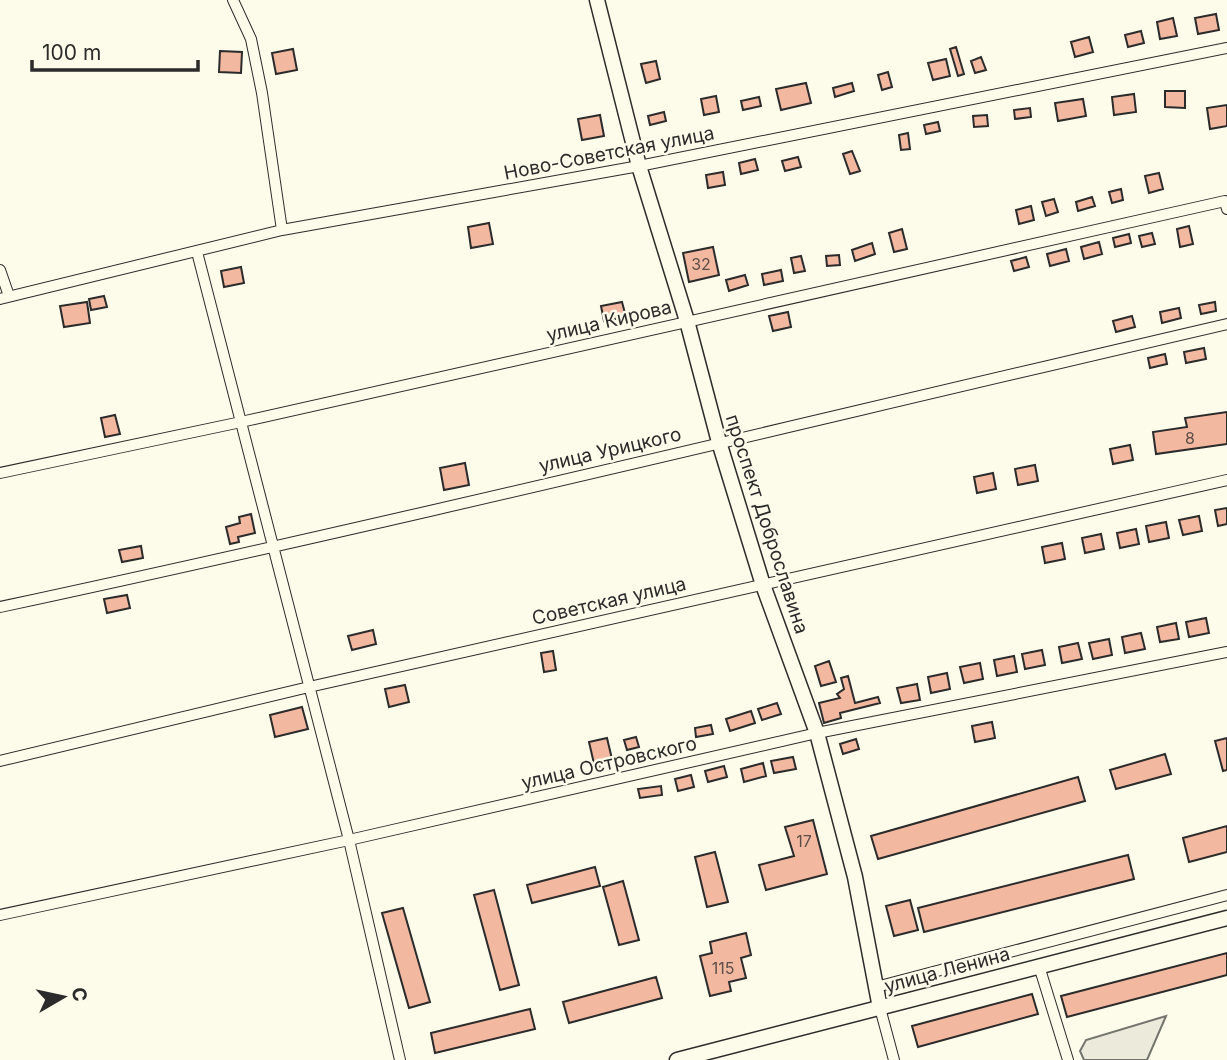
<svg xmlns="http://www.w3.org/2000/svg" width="1227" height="1060" viewBox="0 0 1227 1060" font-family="Inter,sans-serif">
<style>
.green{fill:#ecebdb;stroke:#74746e;stroke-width:2}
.building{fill:#f2b8a0;stroke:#2b2b2b;stroke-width:2}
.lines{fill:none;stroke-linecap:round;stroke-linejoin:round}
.street-casing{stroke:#2b2b2b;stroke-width:12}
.secondary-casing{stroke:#2b2b2b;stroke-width:17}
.street{stroke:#fdfbea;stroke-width:10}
.secondary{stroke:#fdfbea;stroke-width:14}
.labels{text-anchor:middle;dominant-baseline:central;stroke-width:5;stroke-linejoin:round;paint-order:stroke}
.number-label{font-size:16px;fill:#5d4e48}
.street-label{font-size:19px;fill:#2b2b2b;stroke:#fdfbea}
</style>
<rect width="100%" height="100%" fill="#fdfbea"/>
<path class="green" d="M1166 1016 1147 1060H1084L1080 1051 1086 1040Z"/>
<path class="building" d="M1216 14 1219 30 1198 34 1195 18Z
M1173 18 1177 36 1160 39 1157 22Z
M1141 31 1144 43 1128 47 1125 35Z
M1089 37 1093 52 1075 57 1071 42Z
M956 47 964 74 958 76 950 49Z
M293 49 297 70 276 74 272 53Z
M220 51 242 52 241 73 219 72Z
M981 57 986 70 975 73 971 61Z
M946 59 950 76 933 80 928 63Z
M656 61 660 79 646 83 641 64Z
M888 72 892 87 882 90 878 75Z
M806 83 811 103 781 110 776 89Z
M852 83 854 91 835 97 833 88Z
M1165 91H1185V108L1165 107Z
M1134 94 1136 112 1114 115 1112 97Z
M716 96 719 112 704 115 701 99Z
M759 97 761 106 743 110 741 101Z
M1083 99 1086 116 1058 121 1055 103Z
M1227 105V126L1210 129 1207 108Z
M1030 108 1031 117 1015 119 1014 110Z
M664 112 666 121 650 125 648 116Z
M600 115 604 136 582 140 578 119Z
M987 115 988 126 974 127 973 116Z
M938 122 940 131 926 134 924 125Z
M908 133 910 149 901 150 899 135Z
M852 151 860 171 850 174 843 154Z
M798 157 801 167 785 171 782 161Z
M755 159 758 170 741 174 739 163Z
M723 172 725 185 708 188 706 175Z
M1159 173 1163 189 1149 193 1145 176Z
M1121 189 1123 200 1112 203 1109 192Z
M1092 197 1095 206 1078 211 1076 202Z
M1054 199 1058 212 1046 216 1042 202Z
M1031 206 1034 220 1019 224 1016 210Z
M489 223 493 244 471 248 468 227Z
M1189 226 1193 244 1180 247 1177 229Z
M902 229 907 249 894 252 889 233Z
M1152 233 1155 244 1142 247 1139 236Z
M1129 234 1131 243 1115 247 1113 238Z
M1099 242 1102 254 1084 259 1081 247Z
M872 243 875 254 855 261 852 250Z
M713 247 719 275 689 282 683 253Z
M1066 249 1069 261 1050 266 1047 254Z
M839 255 840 265 827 266 826 256Z
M801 256 805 271 794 273 791 258Z
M1026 257 1029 267 1014 271 1011 261Z
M241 267 244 283 224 287 221 271Z
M781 270 783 281 764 285 762 274Z
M745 275 748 285 729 291 726 280Z
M104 296 107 307 91 310 89 299Z
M87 302 90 323 64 327 60 306Z
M622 302 626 317 604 321 601 306Z
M1215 302 1216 311 1201 314 1199 305Z
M1179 308 1181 318 1162 323 1160 312Z
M788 312 791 327 773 331 769 316Z
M1132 316 1135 327 1116 332 1113 321Z
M1204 348 1206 359 1186 363 1184 352Z
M1165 354 1167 364 1150 368 1148 358Z
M1227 412V444L1156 454 1153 432 1187 427 1185 418Z
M115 415 120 434 105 437 101 418Z
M1130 445 1133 460 1113 464 1110 449Z
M465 463 469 485 444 490 440 468Z
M1035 465 1038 481 1018 485 1015 469Z
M993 473 996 489 977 493 974 477Z
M1227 508V524L1218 526 1215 510Z
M251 514 255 533 238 537 239 542 230 544 226 527 240 523 239 517Z
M1199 516 1202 531 1183 535 1179 520Z
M1166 522 1169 538 1149 542 1146 526Z
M1136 529 1139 544 1120 548 1117 533Z
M1101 534 1104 549 1085 553 1082 538Z
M1062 543 1065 559 1045 563 1042 547Z
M141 546 143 558 122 562 119 550Z
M127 595 130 608 107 613 104 599Z
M1206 618 1209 633 1189 637 1186 622Z
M1176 623 1179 639 1160 642 1157 627Z
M373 630 376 644 352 650 348 636Z
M1141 633 1145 649 1125 653 1122 637Z
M1109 639 1112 655 1093 659 1089 643Z
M1078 643 1082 659 1062 663 1059 647Z
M1042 650 1045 665 1025 669 1022 654Z
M553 651 556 670 544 672 541 653Z
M1014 656 1017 672 997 676 994 660Z
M829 661 836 682 821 686 815 666Z
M980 663 983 679 964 683 960 667Z
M947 673 950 689 931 693 928 677Z
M848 676 855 703 878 697 880 703 840 713 841 718 824 723 819 703 840 698 837 694 844 689 841 678Z
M917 684 920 700 901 703 897 688Z
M405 685 409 702 389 707 385 689Z
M777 703 781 714 762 720 758 709Z
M302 707 308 729 275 737 270 715Z
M751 711 755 723 730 731 726 719Z
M992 722 995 738 975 742 972 726Z
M711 725 713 734 696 737 695 728Z
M636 737 639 747 627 750 624 740Z
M607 738 612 759 600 762 601 767 595 768 589 742Z
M1227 738V770L1223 771 1215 741Z
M856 739 859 749 843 754 840 744Z
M1165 754 1171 774 1116 789 1110 770Z
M793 757 796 769 774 773 771 761Z
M763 763 766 776 744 782 741 769Z
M724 766 727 777 708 782 705 771Z
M691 775 694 787 678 791 675 779Z
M1078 777 1085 801 878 859 871 836Z
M661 786 662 795 640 798 638 789Z
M813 820 827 874 766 890 759 865 794 856 785 827Z
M1227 826V852L1189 862 1183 838Z
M715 852 728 902 707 907 695 857Z
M1128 855 1134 879 924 932 918 908Z
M595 867 600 886 532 903 527 885Z
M623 881 639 940 619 945 603 887Z
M494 890 519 985 500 990 474 895Z
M910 900 918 930 894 936 886 906Z
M403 908 430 1002 409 1008 382 913Z
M746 933 751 955 741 958 746 978 729 982 731 991 710 996 700 956 712 953 710 942Z
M1227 953V975L1067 1017 1061 996Z
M656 977 662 998 569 1023 563 1002Z
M1032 994 1038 1014 918 1047 912 1026Z
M530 1009 535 1029 435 1053 431 1033Z"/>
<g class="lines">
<defs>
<path id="street" d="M233 0 251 39 262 93 282 230
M197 252 349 840 400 1060
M0 270 9 296
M0 299 282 230 639 166 1227 48
M0 473 241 422 1225 201 1227 209
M0 607C410 519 818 419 1227 324
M0 761 309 687 1227 480
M0 915 349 840 817 733 1227 652
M1039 966 1068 1060
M876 987 1227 895
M880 1008 894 1060"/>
<path id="secondary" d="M597 0 639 166 687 321 719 442 763 585 817 733 855 877 880 1008
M677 1060 1227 918"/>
</defs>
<use href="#street" class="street-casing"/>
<use href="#secondary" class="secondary-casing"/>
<use href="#street" class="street"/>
<use href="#secondary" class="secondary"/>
</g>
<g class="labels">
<g class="number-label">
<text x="701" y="264">32</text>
<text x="1190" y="438">8</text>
<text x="804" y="841">17</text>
<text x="723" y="968">115</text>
</g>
<g class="street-label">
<text transform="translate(609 153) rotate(-11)">Ново-Советская улица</text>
<text transform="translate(609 321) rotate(-13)">улица Кирова</text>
<text transform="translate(610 450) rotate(-13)">улица Урицкого</text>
<text transform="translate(767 524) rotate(72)">проспект Доброславина</text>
<text transform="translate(609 601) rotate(-13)">Советская улица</text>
<text transform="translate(609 763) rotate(-13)">улица Островского</text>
<text transform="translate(947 970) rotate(-15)">улица Ленина</text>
</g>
</g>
<g transform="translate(63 997) rotate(81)" stroke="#fdfbea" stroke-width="5" paint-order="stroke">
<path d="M0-5L12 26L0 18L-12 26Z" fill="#2b2b2b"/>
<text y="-10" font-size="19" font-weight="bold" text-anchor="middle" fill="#2b2b2b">С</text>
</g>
<path d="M32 60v10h166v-10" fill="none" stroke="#2b2b2b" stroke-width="3.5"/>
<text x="42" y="60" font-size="21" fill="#2b2b2b" stroke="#fdfbea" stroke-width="5" paint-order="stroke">100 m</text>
</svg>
